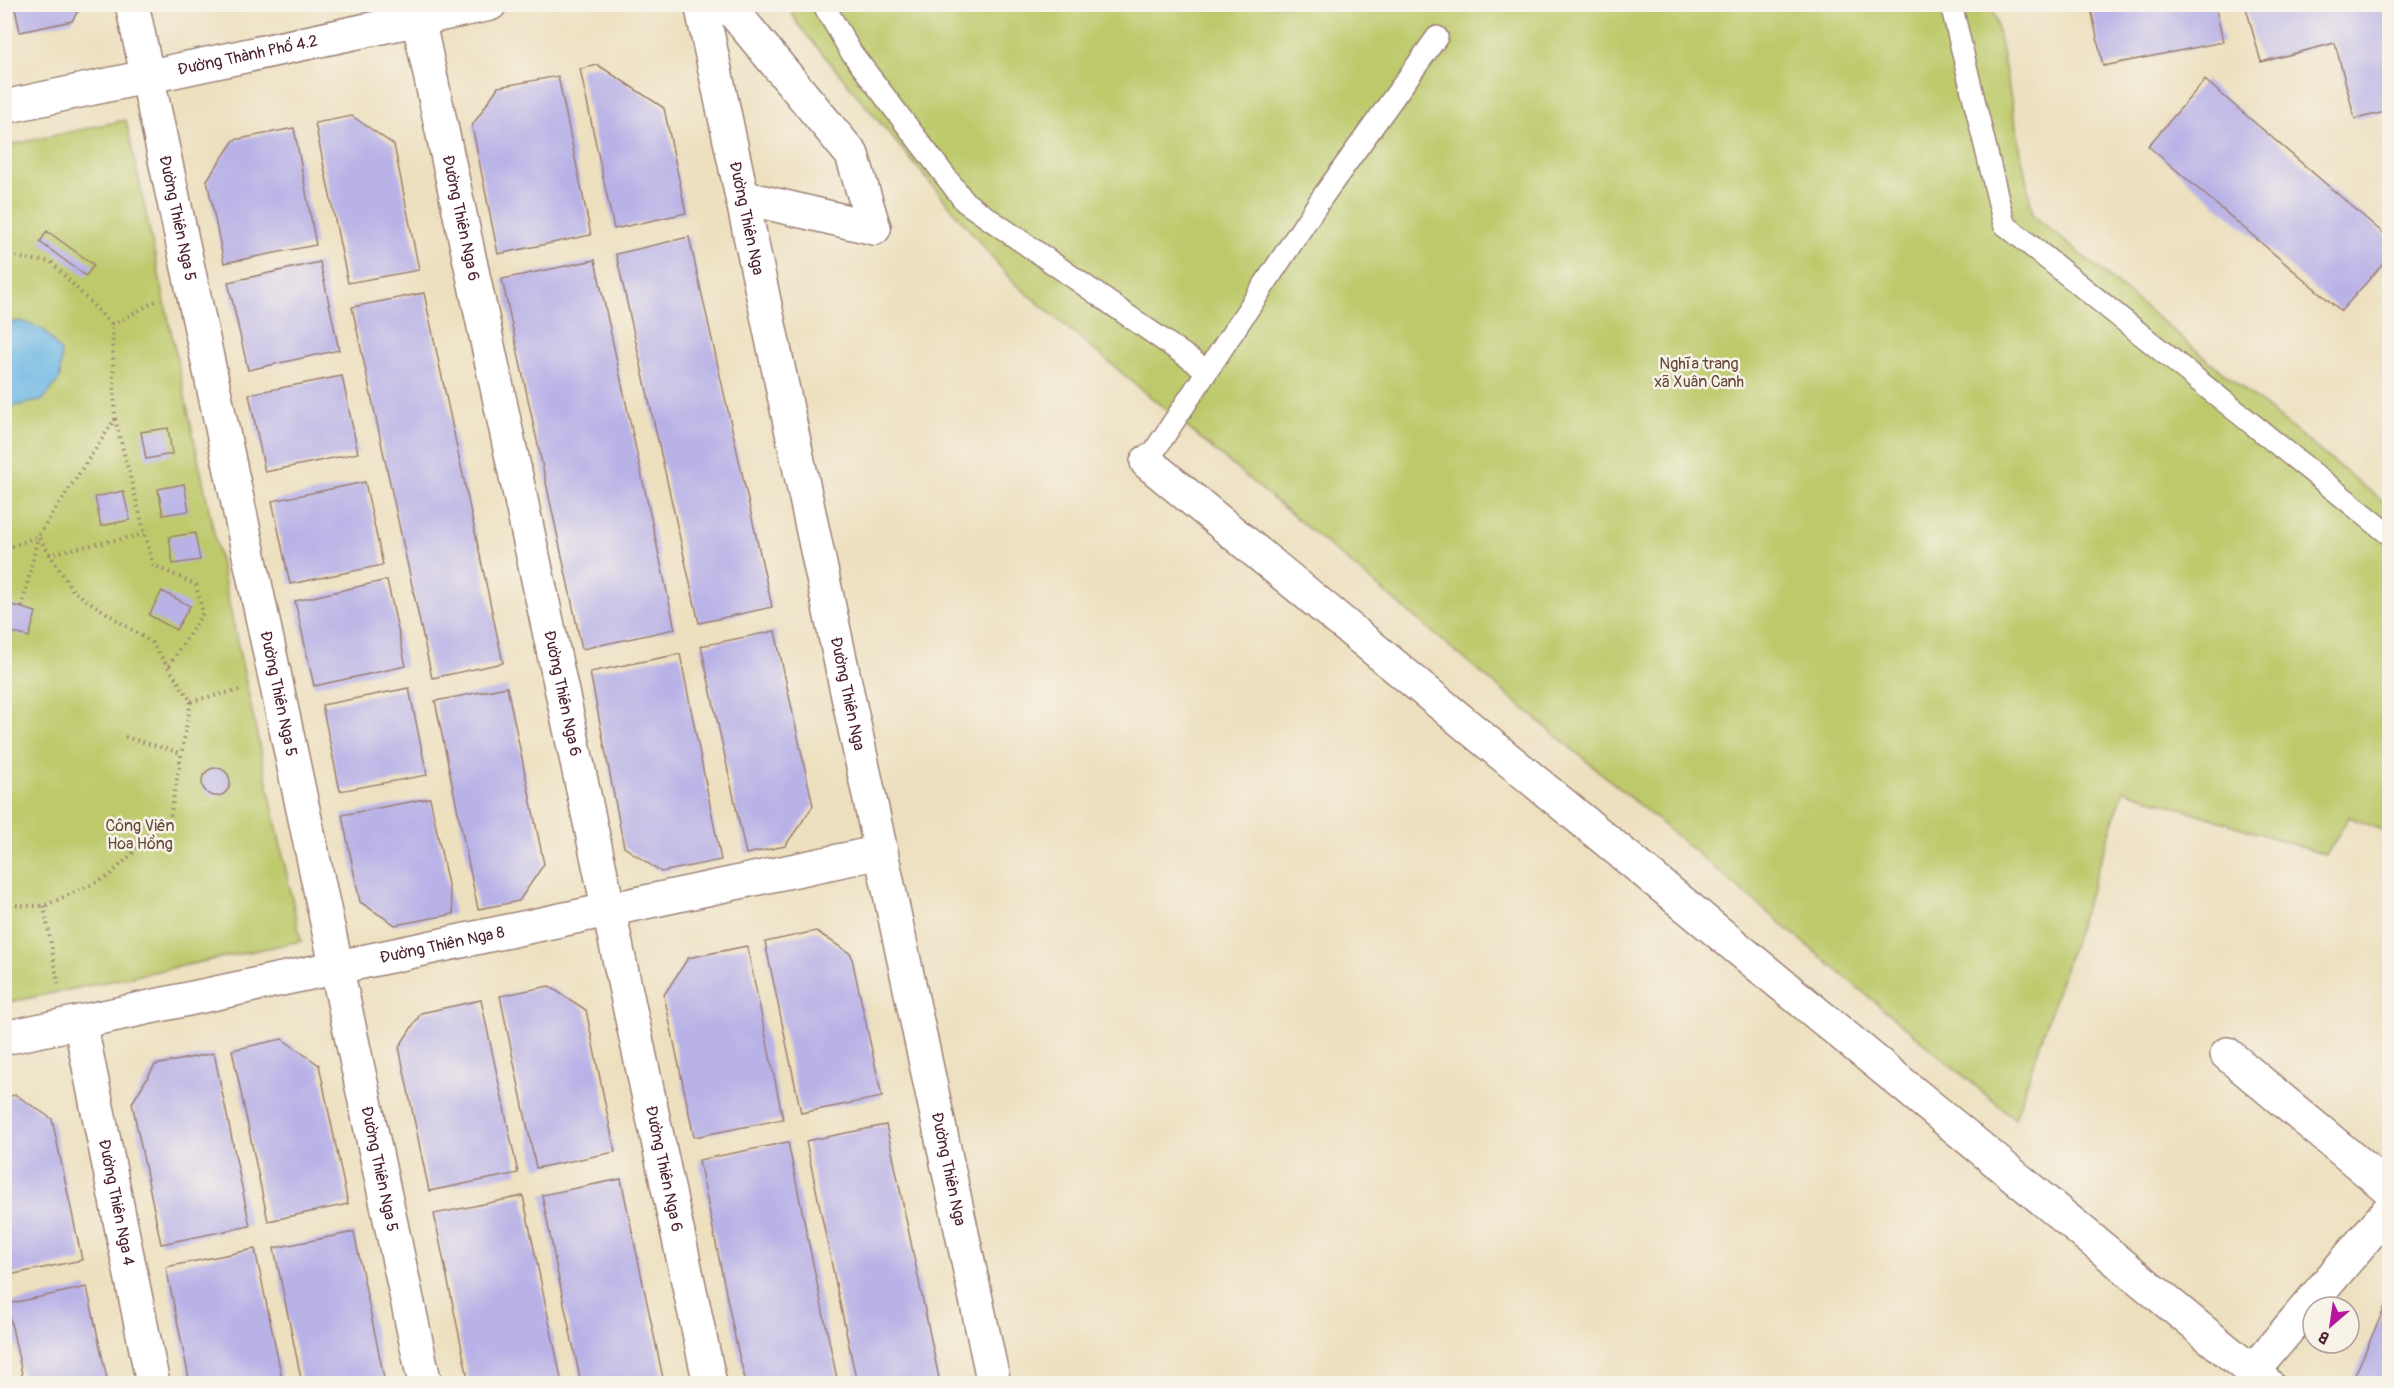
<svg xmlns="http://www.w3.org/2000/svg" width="2394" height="1388" viewBox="0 0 2394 1388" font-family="Pangolin,sans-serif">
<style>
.green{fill:#bdc96b;stroke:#84744b;stroke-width:1.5}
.water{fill:#6cb7e5;stroke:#5b6b88;stroke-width:1.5}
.building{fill:#b9b2e7}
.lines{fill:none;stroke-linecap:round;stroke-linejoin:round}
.service-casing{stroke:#9c8075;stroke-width:24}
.minor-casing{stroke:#9c8075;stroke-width:36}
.tertiary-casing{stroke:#9c8075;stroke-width:36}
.path{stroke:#9c8075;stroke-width:4;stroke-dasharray:1.5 4.5;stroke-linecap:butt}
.service{stroke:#fff;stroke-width:21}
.minor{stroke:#fff;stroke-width:33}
.tertiary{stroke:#fff;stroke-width:33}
.labels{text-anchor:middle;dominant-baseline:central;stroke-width:5;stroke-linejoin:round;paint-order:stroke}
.street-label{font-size:16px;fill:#4a1f2b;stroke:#f7f3e8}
.park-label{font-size:16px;fill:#674a3b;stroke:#f7f3e8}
</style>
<rect width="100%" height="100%" fill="#f7f3e8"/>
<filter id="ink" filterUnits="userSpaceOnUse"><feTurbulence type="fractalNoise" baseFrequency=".0167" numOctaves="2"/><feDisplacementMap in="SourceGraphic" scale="12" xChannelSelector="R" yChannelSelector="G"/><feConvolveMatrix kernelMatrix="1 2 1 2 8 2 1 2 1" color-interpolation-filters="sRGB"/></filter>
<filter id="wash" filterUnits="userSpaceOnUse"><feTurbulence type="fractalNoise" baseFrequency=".008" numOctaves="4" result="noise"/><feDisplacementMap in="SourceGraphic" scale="24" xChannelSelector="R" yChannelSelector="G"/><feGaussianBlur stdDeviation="1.35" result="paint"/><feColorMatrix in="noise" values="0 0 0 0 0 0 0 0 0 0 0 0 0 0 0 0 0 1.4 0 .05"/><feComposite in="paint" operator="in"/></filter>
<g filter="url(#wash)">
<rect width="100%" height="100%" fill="#ede0bf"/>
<path class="green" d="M788 5H1993L2033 215C2152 312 2268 412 2389 506V833L2349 817 2326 855 2124 790 2015 1119 1012 281 797 23Z
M126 120 301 941 5 1003V146Z"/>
<path class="water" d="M21 321 44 330 61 352 60 378 43 400 5 408V324Z"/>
<g id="blocks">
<path class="building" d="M14 4H82L72 21 20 32Z
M2090 4H2215L2223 42 2103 66Z
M2245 4H2390V111L2355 119 2335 43 2261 62Z
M598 65 664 108 686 213 614 229 580 69Z
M558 76 591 235 498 254 472 126 498 87Z
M2205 80 2390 239V256L2341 311 2148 146Z
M352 116 394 145 419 270 348 283 315 123Z
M294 128 316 245 224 263 207 180 234 140Z
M47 231 94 265 86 276 40 242Z
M689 237 772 607 699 623 616 254Z
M595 260 675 629 582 649 502 279Z
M320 262 339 350 248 370 228 282Z
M424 293 503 663 432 678 352 307Z
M342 376 358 453 265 472 249 394Z
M168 428 172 454 146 459 141 432Z
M365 482 383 565 290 584 272 501Z
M184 484 189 511 163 515 158 489Z
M123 491 130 520 101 526 95 497Z
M195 533 200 560 173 564 169 537Z
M387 580 406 666 314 686 295 601Z
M162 591 190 606 176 630 149 615Z
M8 604 36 612 29 637 4 630V616Z
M775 631 813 806 785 846 746 854 701 646Z
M680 654 721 860 661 872 624 847 590 672Z
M507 687 544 864 519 901 478 909 435 701Z
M409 688 427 775 340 791 322 705Z
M202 782a14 14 0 1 1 28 0a14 14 0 1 1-28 0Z
M430 798 454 914 395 925 360 902 342 815Z
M816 931 851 954 882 1097 801 1113 765 942Z
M747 946 783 1119 694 1137 664 995 688 958Z
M549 986 586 1010 615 1152 536 1168 500 996Z
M481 1000 518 1173 429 1191 399 1047 421 1013Z
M282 1039 319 1065 348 1204 268 1221 232 1050Z
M214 1053 250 1226 161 1244 132 1103 155 1065Z
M16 1095 52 1119 82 1260 4 1276V1097Z
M886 1125 893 1156 940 1383H857L838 1294 806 1141Z
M788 1142 807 1235 838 1383H746L737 1347 699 1160Z
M621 1179 645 1293 664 1383H581L559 1280 542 1195Z
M523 1196 562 1383H469L434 1214Z
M354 1232 385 1383H302L274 1248Z
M255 1249 283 1383H190L166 1267Z
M87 1287 108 1383H24L7 1304Z
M2390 1295V1383H2354L2352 1382Z"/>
</g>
</g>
<g filter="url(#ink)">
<use href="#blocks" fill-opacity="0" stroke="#9c8075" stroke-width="1.5"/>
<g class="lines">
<defs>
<path id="service" d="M823 4 851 52 965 202 1206 370
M1951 4 2004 224 2390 535
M1147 462 1323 196 1437 37"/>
<g id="minor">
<path id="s1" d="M132 4 425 1384"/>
<path id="s2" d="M415 4 710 1384"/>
<path id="s3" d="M701 4 994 1384"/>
<path d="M727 4 852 155 874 228"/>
<path d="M742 197 874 228"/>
<path d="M1147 462 2267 1384"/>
<path id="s4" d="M80 1022 153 1384"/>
<path id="s5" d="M4 1038 881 852"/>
<path d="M2227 1054 2390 1190"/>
<path d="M2252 1372 2390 1209"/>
</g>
<g id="tertiary">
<path id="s6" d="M4 107 490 4"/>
</g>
</defs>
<use href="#service" class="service-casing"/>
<use href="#minor" class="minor-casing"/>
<use href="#tertiary" class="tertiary-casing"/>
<path class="path" d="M4 256 51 262 112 325 115 419 38 536 4 550
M112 325 156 301
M115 419 153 565 196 585 203 613 168 667
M49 554 145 534
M22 607 38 537
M191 701 240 690
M125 737 181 753
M4 905 44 906 108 877 170 817 191 701 152 643 73 591 38 536
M44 906 59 988"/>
<use href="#service" class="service"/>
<use href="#minor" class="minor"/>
<use href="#tertiary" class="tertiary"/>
</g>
</g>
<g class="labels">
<g class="street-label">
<text stroke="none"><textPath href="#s6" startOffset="249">Đường Thành Phố 4.2</textPath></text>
<text stroke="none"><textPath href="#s1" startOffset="219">Đường Thiên Nga 5</textPath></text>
<text stroke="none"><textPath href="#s2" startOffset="219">Đường Thiên Nga 6</textPath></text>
<text stroke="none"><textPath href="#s3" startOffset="219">Đường Thiên Nga</textPath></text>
<text stroke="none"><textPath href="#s1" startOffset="705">Đường Thiên Nga 5</textPath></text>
<text stroke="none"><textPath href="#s2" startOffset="705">Đường Thiên Nga 6</textPath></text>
<text stroke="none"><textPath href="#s3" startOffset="705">Đường Thiên Nga</textPath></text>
<text stroke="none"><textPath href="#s5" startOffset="448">Đường Thiên Nga 8</textPath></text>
<text stroke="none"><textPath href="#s1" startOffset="1191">Đường Thiên Nga 5</textPath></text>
<text stroke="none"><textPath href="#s2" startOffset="1191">Đường Thiên Nga 6</textPath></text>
<text stroke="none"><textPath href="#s3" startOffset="1191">Đường Thiên Nga</textPath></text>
<text stroke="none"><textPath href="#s4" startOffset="184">Đường Thiên Nga 4</textPath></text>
</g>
<g class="park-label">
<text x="1699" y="364">Nghĩa trang<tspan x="1699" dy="18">xã Xuân Canh</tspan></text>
<text x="140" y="826">Công Viên<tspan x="140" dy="18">Hoa Hồng</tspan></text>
</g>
</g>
<rect width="2394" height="1388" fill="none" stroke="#f7f3e8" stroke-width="24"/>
<g transform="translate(2331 1325) rotate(209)"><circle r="28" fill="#f7f3e8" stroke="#b29e9c" stroke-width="1.5"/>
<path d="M0-4.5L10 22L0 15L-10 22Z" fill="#b5179e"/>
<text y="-9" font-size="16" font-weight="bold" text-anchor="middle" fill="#4a1f2b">B</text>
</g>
</svg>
